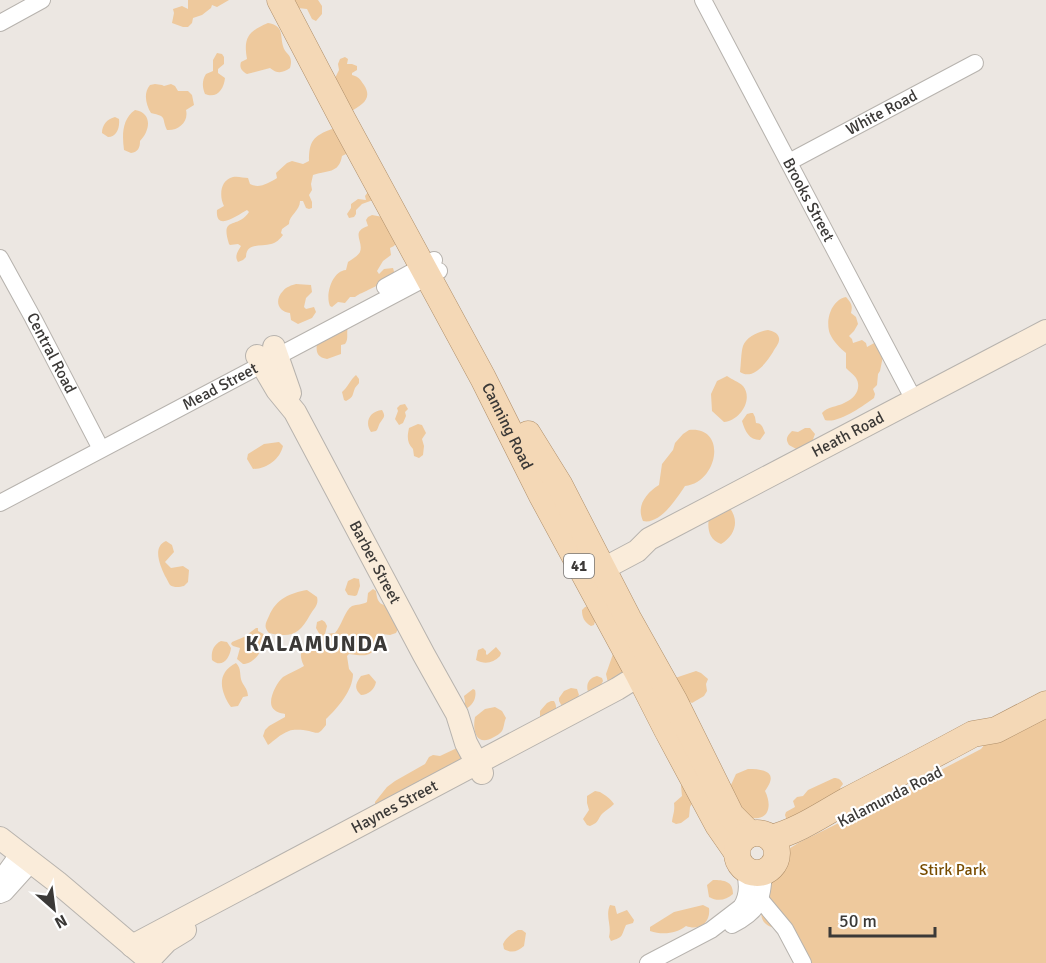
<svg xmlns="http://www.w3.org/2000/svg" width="1046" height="963" viewBox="0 0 1046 963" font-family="Signika,sans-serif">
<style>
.green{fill:#eec99d}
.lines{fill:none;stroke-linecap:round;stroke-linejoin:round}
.street-casing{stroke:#b7b3ae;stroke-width:18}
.secondary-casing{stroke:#b7b3ae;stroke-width:24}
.primary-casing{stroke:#af8f6a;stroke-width:27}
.street{stroke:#fff;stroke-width:16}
.secondary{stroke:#faecda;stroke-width:22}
.primary{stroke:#f4d8b6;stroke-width:26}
.labels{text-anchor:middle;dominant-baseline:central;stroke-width:4.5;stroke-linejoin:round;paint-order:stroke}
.shield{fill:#fff;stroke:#767473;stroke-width:1.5}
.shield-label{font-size:15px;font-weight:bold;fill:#3b3937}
.street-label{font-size:16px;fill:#3b3937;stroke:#fff}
.park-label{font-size:16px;fill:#784c00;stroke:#fff}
.district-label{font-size:22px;font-weight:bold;letter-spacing:1.5px;fill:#3b3937;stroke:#fff}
</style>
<rect width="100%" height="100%" fill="#ece7e2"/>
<path class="green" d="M188 0H229L217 7 212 5 211 8 202 15 193 18 192 23 188 27H183L172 23 174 13 173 9 182 6 188 9Z
M283 0H318L322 6V14L316 21 312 19 307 9 298 8Z
M268 23C284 26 280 34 283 46 285 55 294 54 290 68 283 73 277 74 270 68L247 74C242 71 239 68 241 62L247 59C243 37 249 31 268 23Z
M217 53 222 54 224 57V64L218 69V73L225 78C224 89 217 99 205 94 202 87 202 80 206 74L213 71V60Z
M345 57 348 59 347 64H352L357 66V70L352 73V75C359 77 360 79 364 85 373 99 362 105 350 112L334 80 339 70 338 64 340 59Z
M155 84 162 85 164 86 171 84 175 86 178 91H188L192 95 194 105 186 110C189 122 178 131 167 130 161 117 168 117 151 113 146 105 143 93 150 85Z
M135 110C153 113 150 131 140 141 140 148 138 152 131 153L124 150C122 135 122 119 135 110Z
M115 117 119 119C120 127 117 137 108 137L102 133C102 125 107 119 115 117Z
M332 129H335L348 153 342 156C339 174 327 170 313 175L311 184 312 190 309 195 312 202V208L309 209 306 208 303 201H300C300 211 289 215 289 224L282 229 281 233 283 235C280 239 276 243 271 244 262 247 246 242 246 257L243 260 238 262C234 256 238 251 241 246L238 244 230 245 229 244C220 215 237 230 249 212L247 210C239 214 215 233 217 210L224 206C219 196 220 180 233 177 238 176 244 178 248 178L250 184C259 189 269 183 277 178L276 173 287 163 292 161 303 164 309 161C309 141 313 136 332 129Z
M368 192 373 200 362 204 356 210V214L354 217 349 218 347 214 351 208V204L358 199 366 200 365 196Z
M372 215 383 217 397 242 394 246 390 248 391 255 383 261 377 271 379 274 384 269 393 268 395 275C386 280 377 286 368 290 363 293 360 293 355 297H350L345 303 338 302 332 307 330 306C325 295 332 271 346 270L348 262C352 259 358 256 360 252 364 241 350 232 368 226L366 220 368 217Z
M296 284 311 285 312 292 306 298 304 307 306 309 314 307 316 312 312 318 298 324 291 320 290 313C278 312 274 300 283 291 286 287 292 285 296 284Z
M846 297C851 303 853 305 851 313L856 317 858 324 854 331 849 336 852 339 853 343 862 340 866 343 867 347 876 342 884 351 880 371 878 374 877 385 873 389 875 394 874 398C863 406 838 424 825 420L822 413 824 411C831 406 840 406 846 402 855 398 862 388 856 378 854 375 849 371 846 368V353C840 348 833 341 830 334 825 321 831 300 846 297Z
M348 327C346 334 349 338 345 344L341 345V354L327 359C316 357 316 351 317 342Z
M768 330C773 331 778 333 779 338 780 343 775 348 773 352 767 362 753 381 740 372 741 365 741 352 743 346 746 337 759 331 768 330Z
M356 375 359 379V383C358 385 356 386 355 388 352 395 354 397 346 401L344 400 342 392C348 387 350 380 356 375Z
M727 376C732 380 738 381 743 386 754 400 739 421 724 422L712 411 711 394 717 381Z
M405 404 408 409 405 412 406 416 403 423 399 425 395 419 398 411 397 408 400 405Z
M382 410C387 418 382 418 379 425 378 427 378 429 376 431L371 432C364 422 370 411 382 410Z
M751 413H753L755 417 756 423C762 423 763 428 765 433L760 440C749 440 745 431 742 421L747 414Z
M418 424 422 425 426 433 422 439 424 446 423 455 419 458 414 456 413 449C407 443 407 437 409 428Z
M805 428H810L815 434 811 445 798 450 789 445C785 439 787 436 792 431L798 432Z
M689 430C728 426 718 483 685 486 677 498 660 525 643 521 636 506 646 493 659 485L662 464 673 450 675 443 683 434Z
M279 442 283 446C280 459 267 469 253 469L247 459 248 454 264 444Z
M728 506C740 519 736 535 721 544 709 540 707 529 709 517Z
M166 541 172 545 174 552 165 562 171 568 183 566 189 570 188 582 184 586C180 587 174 588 170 585 168 582 167 579 165 576 160 565 152 547 166 541Z
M354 578 359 579 360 586 357 595 355 596 348 595 345 590 348 581Z
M373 589 376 591C378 609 384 601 392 611 395 615 397 621 400 625L396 633 390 635 382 634C371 653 376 658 349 654L347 656 349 669 353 674C353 690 337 709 326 719V725C319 734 319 734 309 731 303 730 294 729 289 731 279 735 275 740 268 745L263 736 265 730 269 726 285 717V714C280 713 275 712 272 707 268 699 277 682 283 677 289 673 298 670 304 666 295 648 307 643 320 635L316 628 317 622 322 620 325 622 327 626 325 634 335 633C341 627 345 610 352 606 357 604 362 605 367 602L368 593Z
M307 590 317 597C319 605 314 608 310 615 299 635 291 638 269 633 263 626 266 623 269 616 276 599 290 593 307 590Z
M589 606 596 618 594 625 591 626C584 622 582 617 582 610L585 607Z
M256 628H258V631L269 637 270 642 262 646C261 654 252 664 243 664L237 659 240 648 233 646 231 644 232 642 244 637Z
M221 641 227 642 231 648C230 658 222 669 212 660 211 652 213 645 221 641Z
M496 647 501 653 500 656C493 663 485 665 476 660L478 650 483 648 486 651V654L487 655Z
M613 654 627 661 621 677 608 683 606 674Z
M236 663C242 669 239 675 242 682 245 688 247 688 248 696L243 697 238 706 231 707C220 691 216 673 236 663Z
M696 671 701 673 708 679 706 684 707 691 704 696 692 703 688 701 675 678Z
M369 674 376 682C375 689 368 695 361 695 354 689 355 684 361 676Z
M597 676 602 678 603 681 601 685 589 694C585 686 588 678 597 676Z
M571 688 577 689 579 695 572 705 563 708 559 701V698L564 691Z
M473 689 475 690C477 697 473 706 465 709L464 704 465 702 464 696Z
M551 701H554C557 706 556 708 555 713L540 718V711L547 703Z
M1046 704V963H803L774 928C764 925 761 920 761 911L770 869 776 861 777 856 800 842 853 816 981 749 996 730Z
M495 707 502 711 506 718C504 722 504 728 502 731 500 734 496 736 494 737 477 747 472 732 475 717L485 709Z
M457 748 467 758 375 806V802L387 787 395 781 425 764 429 757 433 755 440 756Z
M748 769C765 769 779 772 765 791 773 807 768 823 748 817L740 804 735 803 730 787 736 774Z
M834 778C839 778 841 780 843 784L840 788 841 790 787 821 785 815 786 812 795 807 793 801 797 797 803 796 808 790Z
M684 780 694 800 690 807 689 817 681 823 676 824 672 822C673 813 675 812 674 803L682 796 681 786Z
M595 791 600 792C605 795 611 799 614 804 610 808 606 810 603 813 597 819 600 822 590 826L587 825 583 819 589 810 587 803V796Z
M713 880C724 880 733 881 733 894 726 900 718 902 709 897L707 885Z
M610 905 615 906 617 914 627 910 634 920 633 923 626 925C621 936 624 937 611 941L609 937C612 926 605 916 610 905Z
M703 905 709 908C711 923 699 931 686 926 676 934 662 935 650 931V927L674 912Z
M518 930H522L526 933 524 946C518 951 512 954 504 949L503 944C506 938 512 933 518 930Z"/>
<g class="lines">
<defs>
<g id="street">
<path id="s1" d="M703 0 914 400"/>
<path d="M0 23 42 0"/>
<path id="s2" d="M789 162 975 63"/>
<path id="s3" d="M0 258 33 318 101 449"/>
<path d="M385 287 434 260"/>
<path id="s4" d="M0 503 439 271"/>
<path d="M0 879 19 853"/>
<path d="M0 895 5 893 32 863"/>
<path d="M760 899 785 929 803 963"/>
<path d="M732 925C759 911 762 902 764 872"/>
<path d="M648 963 711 930 741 907C749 895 748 882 744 869"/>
</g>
<g id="secondary">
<path d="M274 347 290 393"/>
<path id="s5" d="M257 356 277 390 295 412 424 655 457 714 466 743 482 773"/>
<path id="s6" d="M588 577 637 551 649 539 1046 331"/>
<path d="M0 838 57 882 143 955"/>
<path id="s7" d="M132 946 617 689 654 666"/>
<path d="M149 960 167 941 185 930"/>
</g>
<g id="primary">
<path id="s8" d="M280 0 343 120 483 378 541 494 639 675 667 730 718 825 736 851"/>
<path d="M528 434 559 484 628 618 674 700 731 815 750 834"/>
<circle cx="757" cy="853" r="20"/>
<path d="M771 838C798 831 821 815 846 801 888 779 931 757 973 734L996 730 1046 704"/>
</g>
</defs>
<use href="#street" class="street-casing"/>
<use href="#secondary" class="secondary-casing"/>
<use href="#primary" class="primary-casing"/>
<use href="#street" class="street"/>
<use href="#secondary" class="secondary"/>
<use href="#primary" class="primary"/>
</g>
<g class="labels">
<rect class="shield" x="564" y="554" width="30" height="24" rx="4.5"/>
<g class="shield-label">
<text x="579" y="566">41</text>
</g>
<g class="street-label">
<text stroke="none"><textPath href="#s2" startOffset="105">White Road</textPath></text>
<text stroke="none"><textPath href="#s1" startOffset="226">Brooks Street</textPath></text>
<text stroke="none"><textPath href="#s3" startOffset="108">Central Road</textPath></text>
<text stroke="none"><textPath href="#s4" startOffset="249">Mead Street</textPath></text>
<text stroke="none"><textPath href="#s8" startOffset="483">Canning Road</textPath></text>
<text stroke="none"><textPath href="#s6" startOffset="297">Heath Road</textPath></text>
<text stroke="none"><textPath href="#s5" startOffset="238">Barber Street</textPath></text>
<text transform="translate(890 797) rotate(-27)">Kalamunda Road</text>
<text stroke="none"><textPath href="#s7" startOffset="297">Haynes Street</textPath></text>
</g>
<g class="park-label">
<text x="953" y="870">Stirk Park</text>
</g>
<g class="district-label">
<text x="317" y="643">KALAMUNDA</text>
</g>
</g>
<g transform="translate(54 909) rotate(152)" stroke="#ffffff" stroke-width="4.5" paint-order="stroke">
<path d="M0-4.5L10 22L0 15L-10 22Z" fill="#3b3937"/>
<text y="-9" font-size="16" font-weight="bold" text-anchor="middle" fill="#3b3937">N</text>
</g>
<path d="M830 927v9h105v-9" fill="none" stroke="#3b3937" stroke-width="3"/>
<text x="839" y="927" font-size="18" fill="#3b3937" stroke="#ffffff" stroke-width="4.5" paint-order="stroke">50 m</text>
</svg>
